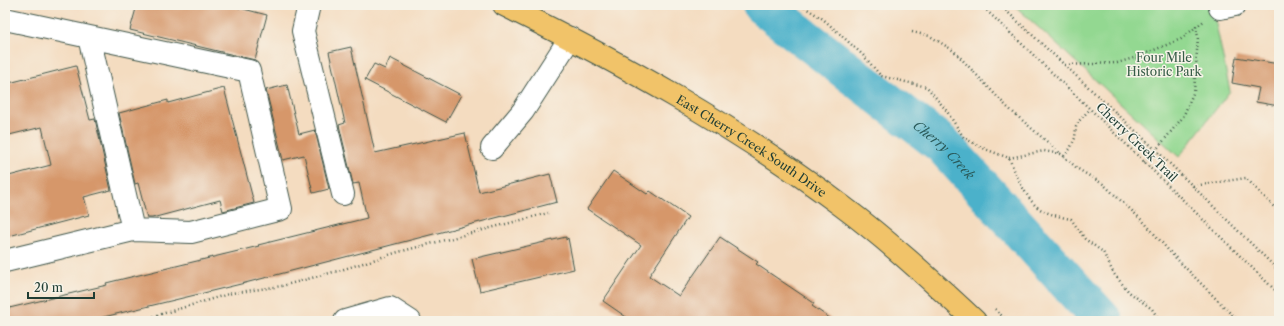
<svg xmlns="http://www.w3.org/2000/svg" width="1284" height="326" viewBox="0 0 1284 326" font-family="'Libre Caslon Text',serif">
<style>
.green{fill:#93d891;stroke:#598a62}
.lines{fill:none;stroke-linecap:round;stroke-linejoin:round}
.river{stroke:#4bb1ca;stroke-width:40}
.building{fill:#d6976b}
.minor-casing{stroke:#3f5549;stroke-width:24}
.major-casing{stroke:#3f5549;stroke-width:24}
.path{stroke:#3f5549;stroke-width:2.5;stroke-dasharray:1 3;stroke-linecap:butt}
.minor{stroke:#fff;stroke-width:22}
.major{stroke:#f1c369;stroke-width:22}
.labels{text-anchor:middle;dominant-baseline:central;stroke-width:3;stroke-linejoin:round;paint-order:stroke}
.park-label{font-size:12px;fill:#365c47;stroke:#f7f3e8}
.street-label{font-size:12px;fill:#1f3d34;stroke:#f7f3e8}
.water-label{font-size:13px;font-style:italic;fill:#2a5a5a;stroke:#f7f3e8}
</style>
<rect width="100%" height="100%" fill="#f7f3e8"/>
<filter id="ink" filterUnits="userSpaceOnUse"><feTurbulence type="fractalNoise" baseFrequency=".025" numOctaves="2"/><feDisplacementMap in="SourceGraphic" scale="8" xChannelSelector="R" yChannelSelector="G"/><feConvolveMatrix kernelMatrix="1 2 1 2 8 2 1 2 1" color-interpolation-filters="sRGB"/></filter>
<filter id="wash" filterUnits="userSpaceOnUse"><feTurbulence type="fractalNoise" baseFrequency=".012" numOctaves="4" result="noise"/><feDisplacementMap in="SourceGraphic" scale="16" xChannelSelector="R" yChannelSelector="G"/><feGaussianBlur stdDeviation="0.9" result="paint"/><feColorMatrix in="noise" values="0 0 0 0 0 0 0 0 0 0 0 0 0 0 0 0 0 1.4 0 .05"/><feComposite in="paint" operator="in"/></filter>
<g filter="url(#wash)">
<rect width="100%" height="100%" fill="#f4dcc0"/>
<path class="green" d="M1014 5H1212L1230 91 1179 157Z"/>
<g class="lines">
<path class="river" id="s1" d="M762 5 943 145 1103 321"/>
</g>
<g id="blocks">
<path class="building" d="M137 5H228L267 15 255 60 130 30Z
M351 47 375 153 465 133 479 192 550 174 557 202 245 283 87 321H5V309L107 285 106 283 259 246 258 245 367 218 359 183 353 184 339 125 345 123 329 52Z
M1236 57 1279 64V106L1256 102 1259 88 1232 83Z
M390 58 461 95 446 122 365 80 374 64 385 69Z
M76 66 90 120 95 119 111 190 84 197 89 215 5 237V177L51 165 42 127 5 136V84Z
M287 85 299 134 315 130 329 189 313 193 304 155 283 160 266 90Z
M224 88 254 203 223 211 220 200 152 218H147L138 183 135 184 119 113 168 100V103Z
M613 171 647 194 650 191 688 217 649 276 679 296 720 237 758 262 756 264 814 303 812 306 834 321H632L603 301 641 245 587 209Z
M566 237V240L568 238 574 269 480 291 472 259Z"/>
</g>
</g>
<g filter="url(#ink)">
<use href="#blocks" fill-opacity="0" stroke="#3f5549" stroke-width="1"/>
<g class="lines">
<defs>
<path id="minor" d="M309 5 303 31 343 194
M1220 8 1235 5
M5 19 249 71 281 209 191 232 133 230
M492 148 523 111 570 38
M5 261 133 230 89 37
M345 321 390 308 410 321"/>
<g id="major">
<path id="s2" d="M504 5C621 63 737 127 842 206 889 241 932 281 975 321"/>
</g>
</defs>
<use href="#minor" class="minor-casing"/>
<use href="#major" class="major-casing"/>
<path class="path" d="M801 5 823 19 863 55 881 76 927 87 946 110 964 138 985 149 1009 158C1015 172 1023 192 1034 204 1042 213 1060 217 1071 219L1085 239 1103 252 1114 274 1129 292 1152 309 1160 321
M981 5 1090 109 1279 294
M1000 5 1156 150 1279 271
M912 32 930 36 954 51 1007 107 1061 154
M1065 65 1117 63 1137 57 1181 39 1196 27
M1064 156 1070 149 1075 138 1076 127 1079 121 1090 109
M1009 158 1044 151 1061 154 1078 169 1103 184 1145 223 1169 251 1238 321
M1144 162 1156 150 1183 117 1194 91 1198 37 1196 27 1204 21
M1193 186 1246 178 1279 212
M995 309 1007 321
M138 321 232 293 282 286 341 270 395 253 548 213"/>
<use href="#minor" class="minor"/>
<use href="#major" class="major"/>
</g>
</g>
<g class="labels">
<g class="park-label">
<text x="1164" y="57">Four Mile<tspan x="1164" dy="14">Historic Park</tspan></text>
</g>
<g class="street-label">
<text transform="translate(1137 142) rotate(44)">Cherry Creek Trail</text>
<text stroke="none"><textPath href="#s2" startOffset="285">East Cherry Creek South Drive</textPath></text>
</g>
<g class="water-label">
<text stroke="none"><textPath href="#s1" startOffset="233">Cherry Creek</textPath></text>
</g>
</g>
<rect width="1284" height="326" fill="none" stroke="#f7f3e8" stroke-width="20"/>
<path d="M28 292v6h66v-6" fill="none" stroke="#1f3d34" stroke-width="2"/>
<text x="34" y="292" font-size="12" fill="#1f3d34" stroke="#f7f3e8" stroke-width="3" paint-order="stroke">20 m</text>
</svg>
